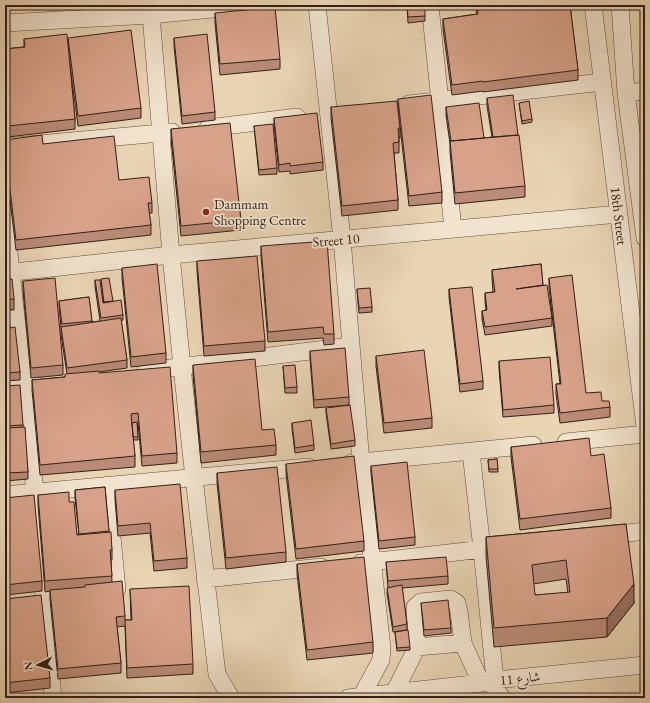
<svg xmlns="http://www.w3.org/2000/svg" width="650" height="703" viewBox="0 0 650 703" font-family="'EB Garamond',Amiri,serif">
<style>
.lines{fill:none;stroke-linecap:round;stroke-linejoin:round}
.minor-casing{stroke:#5f4c3e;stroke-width:18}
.minor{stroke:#f1e3ce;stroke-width:17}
.wall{fill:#ba8b77;stroke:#311f16;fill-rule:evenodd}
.shaded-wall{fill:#977161;stroke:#311f16}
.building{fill:#d8a28a;stroke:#311f16;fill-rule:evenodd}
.poi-dot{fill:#8f2418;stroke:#f1e3ce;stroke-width:1.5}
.labels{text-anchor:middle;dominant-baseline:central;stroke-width:3.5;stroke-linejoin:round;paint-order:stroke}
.poi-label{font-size:14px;fill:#311f16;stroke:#f1e3ce;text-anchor:start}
.street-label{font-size:14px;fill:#311f16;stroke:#f1e3ce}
</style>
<rect width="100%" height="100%" fill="#e9d4b4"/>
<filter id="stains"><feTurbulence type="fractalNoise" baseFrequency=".005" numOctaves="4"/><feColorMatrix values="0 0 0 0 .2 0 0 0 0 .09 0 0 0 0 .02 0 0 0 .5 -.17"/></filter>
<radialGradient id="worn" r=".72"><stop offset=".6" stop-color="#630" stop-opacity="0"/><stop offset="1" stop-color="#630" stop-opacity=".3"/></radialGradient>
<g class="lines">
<defs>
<path id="minor" d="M151 5V15L171 255 182 367 194 478 217 674 231 698
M317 5 342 239 361 462 382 648 381 660 361 697
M430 5 453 229
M593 5 645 427
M620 5 626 93 645 238
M5 23 151 15 253 5
M626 93 645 91
M409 104 602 82
M208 128 297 117
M5 147 172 132
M5 216 35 492 53 698
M5 273 171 255 619 214
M146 371 351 346
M5 386 35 383
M566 442 645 434
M471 452 482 549 495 680
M351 463 533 445
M5 495 308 467
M603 536 645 531
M361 563 510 546
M205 579 321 567
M103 591 117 589 107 485
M417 647 415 607 421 602 451 599 457 603 459 612 463 643
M490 682 502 698
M394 693 417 647 463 643 481 683
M348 698 490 682 495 680 645 665"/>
</defs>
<use href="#minor" class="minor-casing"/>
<use href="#minor" class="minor"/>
</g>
<path class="wall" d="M407 5 425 16V21L408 23Z
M475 5H570L578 70V80L483 92V91L452 95 443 29V19L477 14Z
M215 13 280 59V69L220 75 215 23Z
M68 38 141 108V118L78 126 68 51 75 119V129L8 137 5 110V49L24 47V39L68 48Z
M174 38 215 112V120L182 124 174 46Z
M487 98 525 186V197L455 204 450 152V144L446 115V107L484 138 492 137 487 106Z
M398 99 442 192V203L409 206 398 109Z
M519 103 532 119V122L522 124Z
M331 107 400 128V138H399V153H394L398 200V210L342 216 331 118Z
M274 118 323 162V170L290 174V171L279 172 274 126Z
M254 126 277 168V174L259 175Z
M171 129 241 220V230L181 236 171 139Z
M5 140 43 144 119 180 152 203V213H149L151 225V235L16 250 5 158Z
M261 246 334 334V344L324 345 323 338 268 342 261 256Z
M197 261 265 341V351L204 356 197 271Z
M541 264 543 286 552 318V326L485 335 482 319V311L486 310 485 301V293L493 292 492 278V270Z
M122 268 166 353V363L131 367 122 278Z
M549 278 586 393 602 401 610 407V417L560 423 556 394V384H560L549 288Z
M101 279 113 302 123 315V320L121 321 127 360V368L99 372V373L177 453V463L142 466 138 423H137L138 440H133L135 456V467L40 475 32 390V380L65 377 67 374 61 335V327L59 307V301L89 297 92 322 100 321 95 286V280L103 303H104Z
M5 280 14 299V310H8L10 328 20 372V380L5 381Z
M23 281 63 365V375L31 378 23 291Z
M357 289 372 307V312L359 313Z
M449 289 483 381V389L460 392 449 297Z
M310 351 349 397V405L314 408 310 359Z
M376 356 432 418V428L384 433 376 366Z
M499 361 554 405V413L503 417 499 369Z
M193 365 262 430 276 445V455L201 463 193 375Z
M283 366 297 387V393H285Z
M5 386 23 425 28 472V479L5 481Z
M326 408 355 440V446L331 449 326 413Z
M292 423 314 445V450L295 453 292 429Z
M511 447 591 456 611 508V518L520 530 511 457Z
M497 459 498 472H489L488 460Z
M286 464 364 541V551L296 559 286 474Z
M371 466 415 537V545L379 549 371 473Z
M217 473 286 552V562L226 569 217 483Z
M105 487 109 532 112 550V560H111L112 582 125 616V620H131L130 589 193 664V674L127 678 125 626 117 627 121 663V673L58 679 50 600V591L45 592 38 505V495L69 502 77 535H79L75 498V490Z
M115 490 187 558V568L154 571 150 533 118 536 115 500Z
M5 498 42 581V591L5 595Z
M626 524 634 603 607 637 494 647 486 556V537ZM566 579 568 593 535 595 533 584Z
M386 562 448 576V584L402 588 407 624V630L393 632 387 593 388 587Z
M297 564 373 642V653L307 660 297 574Z
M5 599 50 678V688L5 693Z
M421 603 451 628V633L424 636Z
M395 632 410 647V650L397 651Z"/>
<path class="shaded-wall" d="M634 584V603L607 637V618Z"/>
<path class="building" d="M407 5H425V16L408 17Z
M477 5H570L578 70 483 82V81L452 85 443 19 478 14Z
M275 7 280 59 220 64 215 13Z
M131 30 141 108 78 116 68 38Z
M67 34 75 119 8 126 5 100V49L25 47 24 39Z
M207 34 215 112 182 116 174 38Z
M431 95 442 192 409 196 398 99Z
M513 95 518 135 493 137 487 98Z
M397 101 400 128H398L399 142 393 143 398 200 342 206 331 107Z
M529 101 532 119 522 121 519 103Z
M479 103 484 138 451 141 446 107Z
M317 113 323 162 290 166V163L279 165 274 118Z
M230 123 241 220 181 226 171 129Z
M273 124 277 168 259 170 254 126Z
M42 135 43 144 114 136 119 180 149 177 152 203H148L151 225 16 240 5 148V140Z
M519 135 525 186 455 193 450 141Z
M327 241 334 334H324L323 327 268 332 261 246Z
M257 256 265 341 204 346 197 261Z
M157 264 166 353 131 357 122 268Z
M541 264 543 285 516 289 547 285 552 318 485 327 482 311 487 310 485 293 495 292 492 270Z
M572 275 586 393 601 392 602 401H609L610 407 560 413 556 384H561L549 278Z
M55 278 63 365 31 368 23 281Z
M109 278 113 301 104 302 101 279Z
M12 279 14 299 5 300V280Z
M95 280H100L103 303 121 300 123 315 101 318Z
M472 287 483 381 460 384 449 289Z
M370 288 372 307 359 308 357 289Z
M89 297 92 321 62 324 59 301Z
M5 308H8L10 328 15 327 20 372 5 373Z
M121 318 127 360 67 368 61 327Z
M345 348 349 397 314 400 310 351Z
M424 350 432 418 384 423 376 356Z
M550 357 554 405 503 410 499 361Z
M255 359 262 430 274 429 276 445 201 452 193 365Z
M295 365 297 387 285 388 283 366Z
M170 367 177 453 142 456 138 413 131 414 135 456 40 465 32 380 65 377V374L99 371V373Z
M20 385 23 425 5 426V386Z
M350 405 355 440 331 444 326 408Z
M311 420 314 445 295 448 292 423Z
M137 422 138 437H133L132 423Z
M25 427 28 472 5 473V428Z
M589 438 591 456 604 454 611 508 520 519 511 447Z
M354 456 364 541 296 549 286 464Z
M497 459 498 469H489L488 460Z
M407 462 415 537 379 541 371 466Z
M277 467 286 552 226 558 217 473Z
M180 484 187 558 154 561 150 523 118 526 115 490Z
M105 487 109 531 79 534 75 490Z
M69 492V502H74L77 535 111 532 112 550H110L112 576 45 581 38 495Z
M34 495 42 581 5 585V498Z
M626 524 634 584 607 618 494 628 486 537ZM566 560 570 592 535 595 532 565Z
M364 557 373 642 307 650 297 564Z
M446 557 448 576 388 581 386 562Z
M122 581 125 616 116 617 121 663 58 669 50 590 85 587V585Z
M402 585 407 624 393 627 387 588Z
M189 586 193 664 127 668 125 620H132L130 589Z
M41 595 50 678 5 683V599Z
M448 600 451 628 424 630 421 603Z
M408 630 410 647 397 648 395 632Z"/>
<circle class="poi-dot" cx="206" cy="212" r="4"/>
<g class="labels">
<g class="poi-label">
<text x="214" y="204">Dammam<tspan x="214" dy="16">Shopping Centre</tspan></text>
</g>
<g class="street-label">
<text transform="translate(619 216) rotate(83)">18th Street</text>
<text transform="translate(336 240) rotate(-5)">Street 10</text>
<text transform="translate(520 678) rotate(-6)">شارع 11</text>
</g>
</g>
<rect width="650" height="703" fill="none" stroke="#e9d4b4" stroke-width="20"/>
<rect x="6" y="6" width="638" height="691" fill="none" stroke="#311f16" stroke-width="2"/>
<rect x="10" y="10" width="630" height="683" fill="none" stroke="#311f16"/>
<g transform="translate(38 665) rotate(264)" stroke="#f1e3ce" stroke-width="3" paint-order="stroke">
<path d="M0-3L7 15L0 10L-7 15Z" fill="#311f16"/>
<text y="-6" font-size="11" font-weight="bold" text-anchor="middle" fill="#311f16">N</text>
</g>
<rect width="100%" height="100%" filter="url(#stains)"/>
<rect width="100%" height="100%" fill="url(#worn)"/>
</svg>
